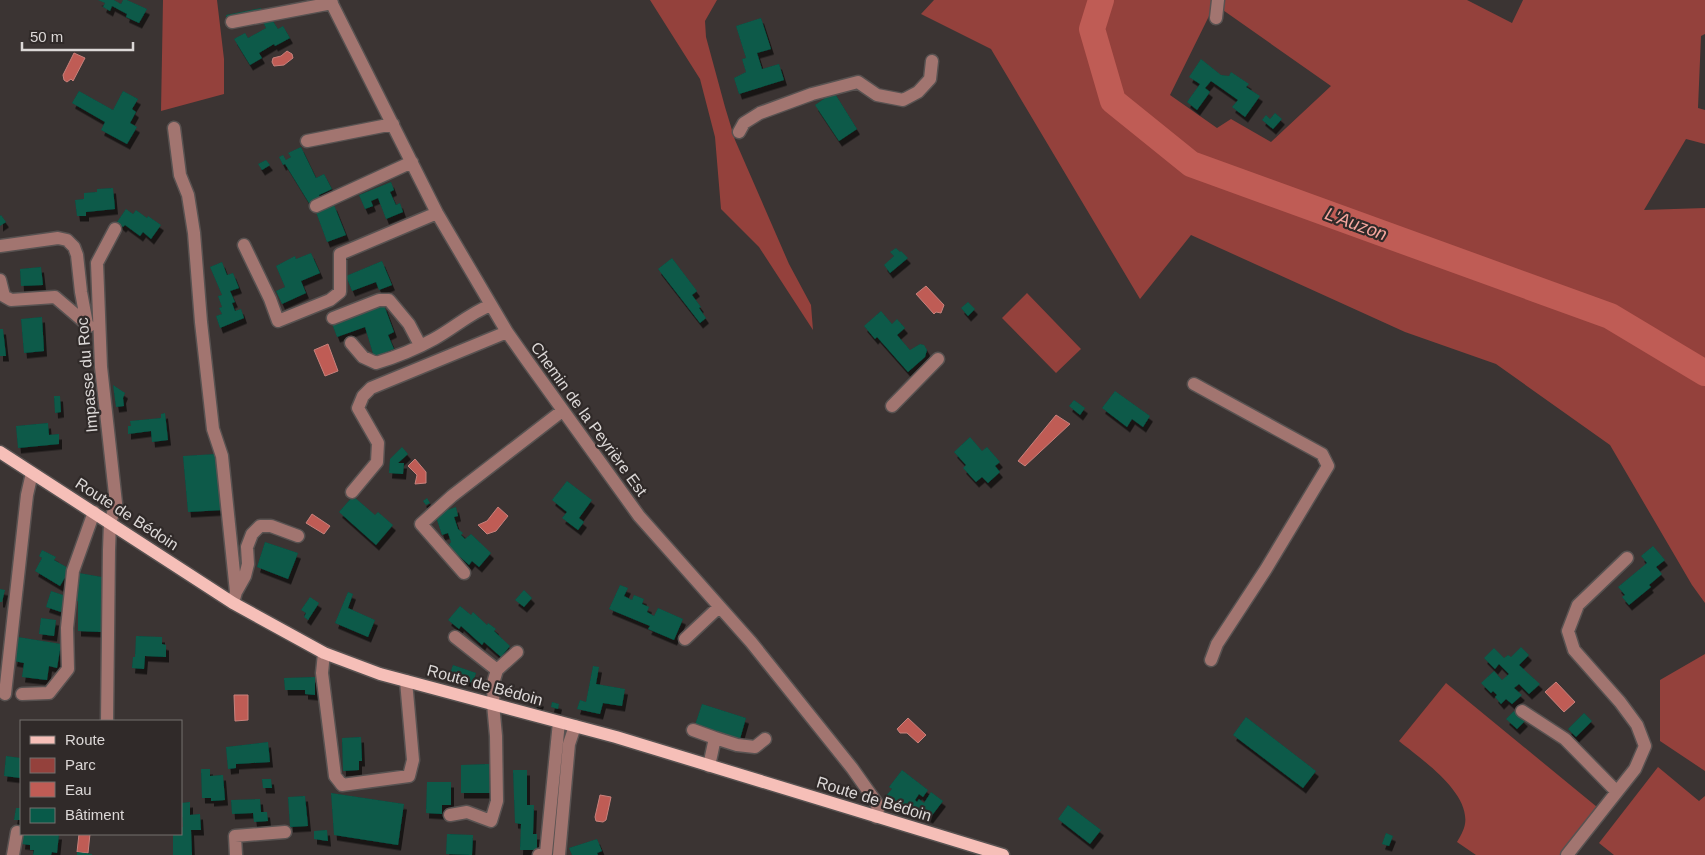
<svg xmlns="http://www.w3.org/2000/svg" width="1705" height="855" viewBox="0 0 1705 855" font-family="Helvetica,sans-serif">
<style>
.green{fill:#94413c}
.water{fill:#bf5c55;stroke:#c8817c}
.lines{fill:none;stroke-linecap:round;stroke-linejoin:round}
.river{stroke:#bf5c55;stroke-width:26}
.building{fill:#085a49;filter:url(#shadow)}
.minor-casing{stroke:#585251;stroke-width:15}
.major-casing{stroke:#585251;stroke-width:15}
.minor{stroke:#a27570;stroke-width:12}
.major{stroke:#f6bfb8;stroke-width:12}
.labels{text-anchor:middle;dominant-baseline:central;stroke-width:4.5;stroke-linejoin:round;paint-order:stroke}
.street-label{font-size:16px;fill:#dcd8d7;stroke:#302a29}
.water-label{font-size:18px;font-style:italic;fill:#f6a79f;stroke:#302a29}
</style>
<defs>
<filter id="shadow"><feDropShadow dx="3" dy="5.5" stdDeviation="0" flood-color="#0009"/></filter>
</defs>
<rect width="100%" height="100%" fill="#3b3433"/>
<path class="green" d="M163 0H217L224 59V94L161 111Z
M650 0H717L705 21 706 37 725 107 735 140 789 264 811 305 813 330 759 247 721 209 715 137 700 79Z
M934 0H1212L1210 14 1170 95 1217 128 1231 119 1271 142 1331 86 1220 8 1221 0H1467L1512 23 1523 0H1705V34L1701 36 1698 108 1705 110V144L1686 139 1644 210 1705 208V603L1692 585 1610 445 1496 364 1405 332 1191 235 1140 299 991 49 921 14Z
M1027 293 1081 349 1056 373 1002 318Z
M1705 654V771L1660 741V680Z
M1446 683 1597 807 1561 855H1476L1457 842C1460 837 1464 830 1465 824 1470 792 1421 759 1399 741Z
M1658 767 1699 801 1705 796V855H1614L1599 843Z"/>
<path class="water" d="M287 51 292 54 293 58 284 65 274 66 272 62 273 58 281 56Z
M74 53 85 58 73 81 71 79 67 82 64 80 63 75Z
M926 286 944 305 941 313 936 312 934 314 916 294Z
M328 344 338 371 325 376 314 350Z
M1056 415 1070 424 1025 466 1018 461Z
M415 459 426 472V483L415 484 417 475 408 466Z
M498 507 508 516 496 531 487 534 478 525 487 521Z
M312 514 330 526 324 534 306 523Z
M1556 682 1575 702 1564 712 1545 692Z
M234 695H248V720L235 721Z
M908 718 926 735 918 743 907 733H900L897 729Z
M600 795 611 797 606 820 603 822 596 821 595 817Z
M79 834H90L88 853 77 852Z"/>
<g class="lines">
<path class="river" d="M1101 0 1092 29 1113 101 1191 164 1610 316 1705 373"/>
</g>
<path class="building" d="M98 0H114L121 4 123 0H127L147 9 139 23 126 17 127 14 112 6 110 11 103 7 105 3Z
M261 8 263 15 227 22 226 15Z
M271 18 278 29 283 26 290 38 275 46 274 44 259 53 262 58 250 65 234 39 245 33 248 38 266 28 263 22Z
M761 18 771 49 757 53 762 69 779 64 784 80 739 94 734 78 746 72 742 59 746 58 736 26Z
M1201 59 1221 75 1229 76 1231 72 1249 84 1246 87 1260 96 1245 117 1232 107 1238 100 1211 81 1205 88 1210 92 1197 110 1187 102 1200 84 1189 77Z
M79 91 113 110 123 91 138 99 132 109 136 112 130 123 137 127 127 144 101 130 105 122 72 103Z
M834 92 857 129 839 141 815 105Z
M1275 113 1282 119 1273 129 1262 120 1266 115 1270 119Z
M301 147 316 178 324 174 332 189 319 195 320 198 309 203 285 164 283 165 279 157 283 155 286 160 291 157 288 153Z
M266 160 270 165 262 170 258 164Z
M391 182 394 190 390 192 396 205 400 203 403 212 386 219 378 198 371 201 373 206 365 209 359 195Z
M113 188 115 209 86 212V216H77L75 200 84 199V193L97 192V189Z
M334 205 346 235 327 242 316 212Z
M126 209 133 214 136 210 147 218 148 216 161 225 151 239 143 232 140 236 125 225 123 227 117 222Z
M1 215 6 222 0 226V216Z
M896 248 900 252 901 251 908 258 890 273 884 265 894 256 890 252Z
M311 253 320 273 301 281 306 293 282 304 276 291 285 287 276 266 295 256 296 259Z
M672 258 697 291 692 295 701 307 699 308 706 318 700 323 658 269Z
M382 261 392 285 379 290 376 282 352 291 346 276Z
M222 262 227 275 233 273 239 288 230 291 235 302 232 303 235 311 241 309 244 318 220 328 216 316 222 314 219 308 222 307 218 296 222 295 210 267Z
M41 267 43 285 21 286 20 269Z
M968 302 975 309 968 316 961 308Z
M384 305 394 332 388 335 394 349 374 357 365 327 337 337 331 321 358 311 360 314Z
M881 311 892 324 897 319 905 328 897 335 910 350 920 344 924 345 927 350 925 357 908 372 877 337 875 339 864 326Z
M42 317 44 351 24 353 21 319Z
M0 329H3L6 356H0Z
M113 385 125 393 123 398 124 406 116 407Z
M1115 391 1150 416 1143 427 1132 419 1127 427 1102 408Z
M54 396H60L61 412 55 413Z
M1074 400 1085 408 1080 415 1069 406Z
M165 413 168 440 152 442 151 431 128 434V426H131L130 421 161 418V414Z
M48 423 49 435 59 434V444L18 448 16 426Z
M970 437 982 451 987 447 1000 462 995 466 1000 472 988 483 982 477 976 482 963 468 966 465 954 452Z
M402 447 408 454 398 463H404L403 474 389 473 390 459Z
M216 454 223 510 188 512 183 456Z
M567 481 592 500 579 518 584 522 578 530 562 518 567 512 552 500Z
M353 496 375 515 378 512 393 525 376 545 339 512Z
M427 498 430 503 426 505 423 501Z
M456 507 458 516 454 517 458 529 463 533 461 535 465 539 471 534 491 553 479 567 472 561 469 565 448 546 451 542 448 533 442 535 435 514Z
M265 542 298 553 288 579 257 567Z
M1653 546 1665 560 1656 567 1662 574 1649 585 1651 587 1629 605 1622 597 1625 595 1618 587 1647 563 1641 556Z
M42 550 56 557 54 560 70 569 60 586 35 571 42 558 39 556Z
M79 573 102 577 101 632 78 631V601H75Z
M620 585 628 588 624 596 632 600 634 595 644 599 642 604 649 607 647 612 654 616 658 608 683 619 674 640 648 629 650 626 609 609Z
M0 589 5 590 2 602H0Z
M524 590 532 598 524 607 515 600Z
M51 591 66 596 61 612 46 607Z
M348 592 353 594 348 608 375 620 368 637 335 623Z
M310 597 319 603 308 620 304 617 306 613 301 610Z
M460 606 471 615 473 612 487 625 488 623 496 629 494 631 510 646 501 657 484 642 482 645 461 626 459 629 448 620Z
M41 618 56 620 54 636 39 634Z
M136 636 162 637V644L166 645V657L145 656 144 669 132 668 133 657H135Z
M18 637 61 644 57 668 49 666 47 680 22 677 24 663 14 661Z
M1521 647 1529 655 1519 665 1540 684 1529 694 1519 684 1514 688 1522 695 1512 704 1506 699 1501 704 1495 697 1497 695 1493 691 1491 693 1481 683 1494 671 1502 680 1509 674 1499 664 1495 669 1484 658 1494 648 1504 658 1508 655 1511 657Z
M453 665 476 673 473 683 449 676Z
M593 666 599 667 596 684 625 689 622 706 603 703 600 714 577 709 580 700 586 702Z
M315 677V695L305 694V690H285L284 678Z
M534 700 541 701 539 707 533 705Z
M552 702 559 704 558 709 551 707Z
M702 704 746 718 740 739 695 725Z
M1514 711 1525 721 1517 729 1506 719Z
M1584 713 1592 721 1576 737 1568 729Z
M1246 717 1316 771 1303 788 1233 735Z
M361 737 362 761H359V770L343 771 342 738Z
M268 742 270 762 236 764V768L228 769 226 747Z
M6 756 21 758V778L4 776Z
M489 764 490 793H461V765Z
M201 769H210V776L223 775 225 800 211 801V798H202Z
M513 770H527V805H534L533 834H537V850H520L521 824 515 823Z
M902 770 928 790 923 797 919 794 915 800 917 802 919 799 924 803 931 792 943 801 930 818 904 809 884 798 892 789 889 787Z
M262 779H271L272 788H263Z
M427 782H451V805H442V814L426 813Z
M331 793 404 804 398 845 334 835Z
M305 796 308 826 290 827 288 797Z
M260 799 261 812H267L268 821 254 822 253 813 232 814 231 800Z
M190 802V815L200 814 201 830H191L192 855H173V834H181V827H183L181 803Z
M1068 805 1101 830 1090 844 1058 819Z
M16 808H21V820H14Z
M327 830 328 841 314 839V831Z
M1386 833 1393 836 1389 846 1382 844Z
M23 834H59L57 853 52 852 51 855H33L34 850H30V845L22 844Z
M447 834 473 835 472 855 446 854Z
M597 839 602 851 597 853 598 855H572L569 848Z
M77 852 92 854V855H77Z"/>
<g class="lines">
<defs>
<path id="minor" d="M330 0 437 213 507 332 526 359 639 516 751 642 852 768 876 802 878 809 876 817
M1216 18 1218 0
M232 22 332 3
M174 128 180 175 188 195 194 233 201 322 213 429 222 456 236 592 233 603
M739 132 744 123 760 113 812 94 858 82 877 95 903 100 918 92 930 79 932 61
M307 141 393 124
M316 206 412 162
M244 245 270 299 278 321 330 300 340 292V254L437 213
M0 246 58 238 67 240 74 247 77 255 81 292 87 324
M0 280 4 296 11 300 55 297 89 326
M333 318 379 300H389L409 324 420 345
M351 343 363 357 376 363C396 357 416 349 434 339 454 328 470 313 491 305
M1194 384 1322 454 1328 466 1266 569 1217 644 1211 660
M892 406 938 359
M352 492 377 462 378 443 358 408 363 396 371 388 507 332
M464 573 421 524 452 496 562 411
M236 592 245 576 248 564 247 547 252 534 260 526H271L298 536
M455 637 497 670
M685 639 719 607
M324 653 322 673 335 776 342 785 409 776 413 760 406 681
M5 694 27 495 32 473
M22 694 49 693 68 669 67 628 73 571 94 512
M1522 711 1565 739 1617 792
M107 721 109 550 110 523 116 503 101 367 97 263 115 229
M693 730 715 738
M709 766 715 738 737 745 755 747 765 739
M450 815 467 812 491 821 497 801 496 736 493 704 494 680 497 670 517 652
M13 855 17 832
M236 855 235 836 285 832
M539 855 546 853 559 722
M559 855 569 744 575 726
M1567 855 1635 769 1645 746 1637 725 1620 702 1574 650 1568 631 1578 605 1627 558"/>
<path id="major" d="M0 452 233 603 324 653 380 674 616 737 1003 855"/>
</defs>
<use href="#minor" class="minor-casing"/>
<use href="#major" class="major-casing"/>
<use href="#minor" class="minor"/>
<use href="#major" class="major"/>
</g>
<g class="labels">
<g class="street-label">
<text transform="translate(87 375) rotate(-95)">Impasse du Roc</text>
<text transform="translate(589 419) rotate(54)">Chemin de la Peyrière Est</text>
<text transform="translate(127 514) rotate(33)">Route de Bédoin</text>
<text transform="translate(485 685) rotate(15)">Route de Bédoin</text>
<text transform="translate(874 799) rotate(17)">Route de Bédoin</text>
</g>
<g class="water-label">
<text transform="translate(1356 224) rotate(20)">L'Auzon</text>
</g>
</g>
<rect x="20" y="720" width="162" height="115" fill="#302a29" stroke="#75706f"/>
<rect x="30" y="736" width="25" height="8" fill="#f6bfb8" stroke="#75706f"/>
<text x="65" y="745" font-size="15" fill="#dcd8d7">Route</text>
<rect x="30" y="758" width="25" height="15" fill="#94413c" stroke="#75706f"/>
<text x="65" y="770" font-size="15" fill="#dcd8d7">Parc</text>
<rect x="30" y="782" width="25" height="15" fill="#bf5c55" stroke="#75706f"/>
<text x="65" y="795" font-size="15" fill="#dcd8d7">Eau</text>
<rect x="30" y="808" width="25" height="15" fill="#085a49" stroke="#75706f"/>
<text x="65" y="820" font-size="15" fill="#dcd8d7">Bâtiment</text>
<path d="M22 42v8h111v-8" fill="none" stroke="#dcd8d7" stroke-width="2.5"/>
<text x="30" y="42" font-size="15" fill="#dcd8d7" stroke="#302a29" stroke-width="4" paint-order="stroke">50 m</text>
</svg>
